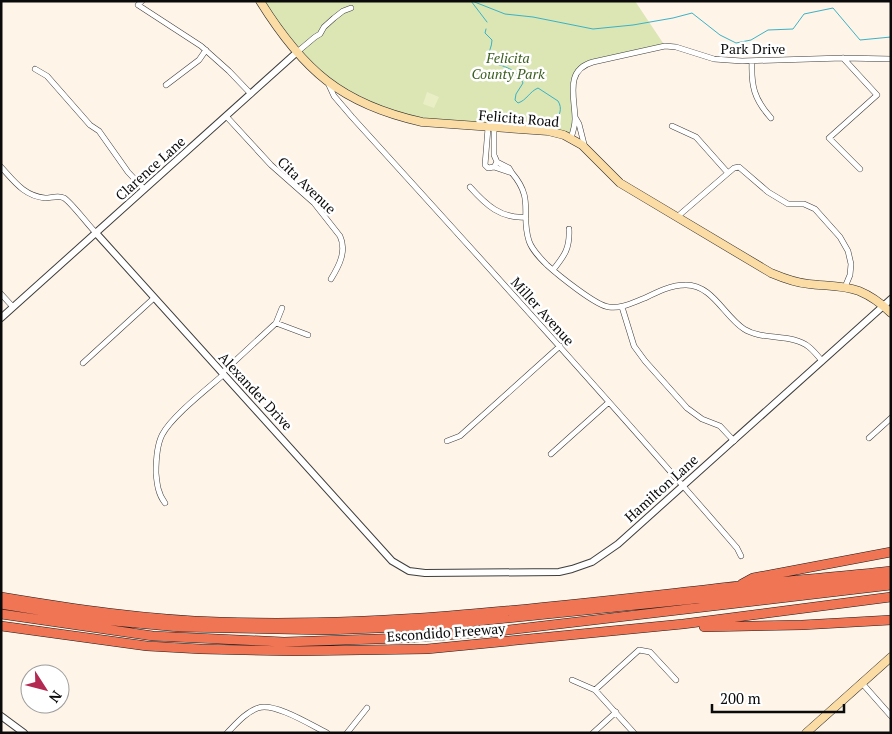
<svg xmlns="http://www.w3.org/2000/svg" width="892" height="734" viewBox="0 0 892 734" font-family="'PT Serif',serif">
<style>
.green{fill:#dbe6b4}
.pitch{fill:#eaeec5}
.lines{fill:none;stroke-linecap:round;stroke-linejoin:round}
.stream{stroke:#39b2c7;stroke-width:1}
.minor-casing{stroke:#3d3d3d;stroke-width:6}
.tertiary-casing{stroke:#3d3d3d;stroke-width:8}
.secondary-casing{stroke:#2c2c2c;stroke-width:9}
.motorway-casing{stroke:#1b1b1b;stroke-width:10}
.minor{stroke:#fff;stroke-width:5}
.tertiary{stroke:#fff;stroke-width:6}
.secondary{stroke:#fcdca5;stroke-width:8}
.motorway{stroke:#ef7555;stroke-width:9}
.labels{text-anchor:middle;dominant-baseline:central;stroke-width:5;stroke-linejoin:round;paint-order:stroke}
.street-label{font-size:14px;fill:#0a0a0a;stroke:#fff}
.park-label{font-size:14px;font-style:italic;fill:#3b5e1e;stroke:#fff}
</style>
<rect width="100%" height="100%" fill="#fef4e8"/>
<path class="green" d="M260 1H635L665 46 582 67 574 81 575 116 571 138 564 135 436 124 363 103 296 53Z"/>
<path class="pitch" d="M427 92 439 97 434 108 423 104Z"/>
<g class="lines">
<path class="stream" d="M471 1 487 22
M472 1 505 14 533 17 593 29 633 25 673 18 692 13 720 35 736 43 751 40 768 30 793 29 804 14 833 8 860 40 891 37
M486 29 485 33 492 40C492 47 488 52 488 59 500 68 515 65 523 83L516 94 515 100 518 103C527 100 529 92 538 88L558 101C563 109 559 115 556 122"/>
<defs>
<path id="minor" d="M142 1 138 5 201 46 229 71 251 94
M296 53 315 37 320 34 324 27 334 18 343 11 351 8
M843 58 877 95 829 138 860 169
M752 61C751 86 754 99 771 118
M35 69 47 76 90 125 99 131 128 172 144 189
M328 83 334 96 352 117C481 259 611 402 737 548L741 556
M166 85 199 60 206 50
M226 116 271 165 314 203 340 236C347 251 339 266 331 279
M575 117 579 124 585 148
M672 126 696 137 728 173
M488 128 485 165 488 168 494 167 497 162 494 155V128
M571 138C573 132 575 126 575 119 575 98 564 70 593 62L665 46 676 47 714 59 742 61 843 58 891 59
M1 167C14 181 24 196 45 198 51 198 59 195 64 198 70 201 89 226 96 233
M494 167 512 173 509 168 497 162
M512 173C535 200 520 213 529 241 532 250 540 258 547 265 557 274 596 306 609 307 621 309 634 302 645 298 657 292 671 285 685 285 712 284 724 316 744 329 763 341 792 333 809 347 814 351 818 356 822 361
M470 187C486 205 501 219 526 217
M677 217 728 173 734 168 739 167 768 192 788 204H804L815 209 840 237 848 251 851 264 850 275 845 287
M553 270C565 255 570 248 569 229
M1 294 13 307
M622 307 634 346 645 361 687 408 702 419 720 426 734 441
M276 323 308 335
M83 363 154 298
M222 373 276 323 282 308
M869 438 891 418
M447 441 460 436 560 346
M551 454 609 402
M165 503C158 494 157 484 156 473 156 463 157 445 162 435 171 417 207 389 223 375
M572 680 595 690 634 733
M861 682 891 716
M595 690 639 650 650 652 676 680
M227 733C236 724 246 712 258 708 274 702 311 725 327 733
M347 733 367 708
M593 733 616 712"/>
<path id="tertiary" d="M96 233 392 561 409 571 425 573 559 572 572 569 592 562 618 544 891 299
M1 318 296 53
M1 716 24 733"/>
<path id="secondary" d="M260 1C303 70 341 104 422 122L548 131 564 135 582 145 620 183 771 273C783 278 796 283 809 284 825 286 843 285 859 291 871 296 882 304 891 313
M806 733 891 657"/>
<path id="motorway" d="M742 584 753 578 891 552
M1 597C73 609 147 620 220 622 394 628 566 605 739 586 789 580 840 577 891 571
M1 604 92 619 179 627 327 630 429 626 891 579
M1 614 153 636 284 642 406 638 500 631 891 585
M1 626 147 646 201 649 295 651 427 649 683 624 891 597
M704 627 802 625 891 620"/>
</defs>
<use href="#minor" class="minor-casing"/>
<use href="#tertiary" class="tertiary-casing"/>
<use href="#secondary" class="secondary-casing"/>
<use href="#motorway" class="motorway-casing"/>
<use href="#minor" class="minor"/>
<use href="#tertiary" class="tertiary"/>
<use href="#secondary" class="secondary"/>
<use href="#motorway" class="motorway"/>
</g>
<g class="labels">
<g class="street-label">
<text x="753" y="48">Park Drive</text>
<text transform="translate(519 118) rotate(5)">Felicita Road</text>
<text transform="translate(150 168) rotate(-42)">Clarence Lane</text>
<text transform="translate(307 185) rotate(44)">Cita Avenue</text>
<text transform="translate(543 311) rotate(48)">Miller Avenue</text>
<text transform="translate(256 391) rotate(47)">Alexander Drive</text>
<text transform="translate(661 488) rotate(-42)">Hamilton Lane</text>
<text transform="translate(446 632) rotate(-4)">Escondido Freeway</text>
</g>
<g class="park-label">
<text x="508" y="57">Felicita<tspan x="508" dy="16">County Park</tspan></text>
</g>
</g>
<rect width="892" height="734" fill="none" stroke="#0a0a0a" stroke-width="5"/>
<g transform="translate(45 689) rotate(126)"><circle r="24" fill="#ffffff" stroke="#9d9d9d"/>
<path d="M0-4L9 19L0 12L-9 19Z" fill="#b32952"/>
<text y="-8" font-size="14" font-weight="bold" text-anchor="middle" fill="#0a0a0a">N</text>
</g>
<path d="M712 704v8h132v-8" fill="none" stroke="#0a0a0a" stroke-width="2.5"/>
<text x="720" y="704" font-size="15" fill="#0a0a0a" stroke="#ffffff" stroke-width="4" paint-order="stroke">200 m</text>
</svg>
